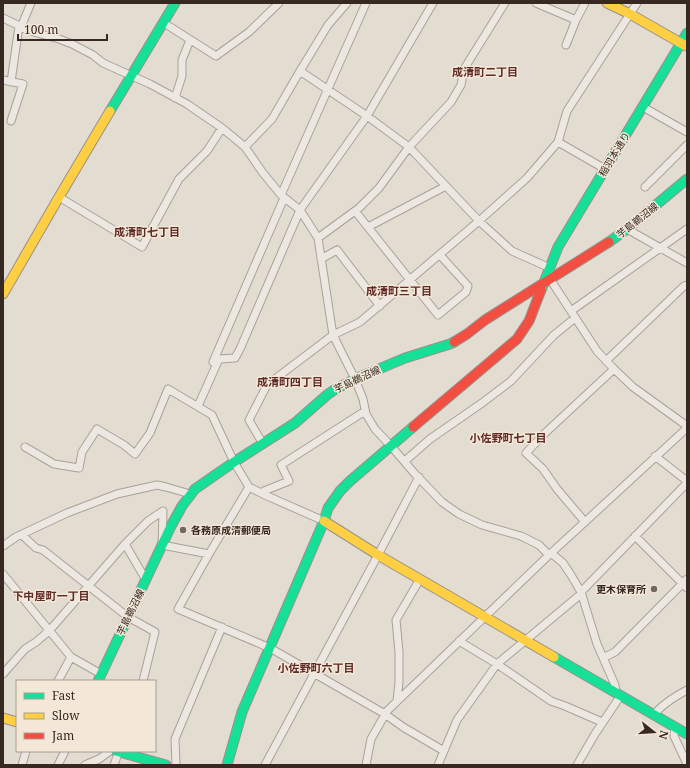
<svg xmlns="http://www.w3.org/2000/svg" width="690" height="768" viewBox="0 0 690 768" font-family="'Noto Serif','Noto Sans JP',serif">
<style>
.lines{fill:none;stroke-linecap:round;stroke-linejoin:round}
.street-casing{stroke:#a9a199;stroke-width:9}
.fast-casing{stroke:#98918a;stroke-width:11}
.slow-casing{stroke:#98918a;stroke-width:11}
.jam-casing{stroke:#98918a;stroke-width:11}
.street{stroke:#ece8e1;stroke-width:7}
.fast{stroke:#16e098;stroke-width:9}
.slow{stroke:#ffcf43;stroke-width:9}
.jam{stroke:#f24e42;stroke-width:9}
.poi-dot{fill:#73685f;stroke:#f3e8d8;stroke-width:1.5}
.labels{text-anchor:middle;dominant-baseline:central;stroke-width:3;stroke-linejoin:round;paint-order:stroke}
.street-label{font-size:10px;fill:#372922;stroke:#f3e8d8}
.poi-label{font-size:10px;font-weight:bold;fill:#372922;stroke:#f3e8d8;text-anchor:start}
.neighbourhood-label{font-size:11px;font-weight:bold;fill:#602a25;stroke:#f3e8d8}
</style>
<rect width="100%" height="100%" fill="#e3dcd1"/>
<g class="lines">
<defs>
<path id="street" d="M536 3 576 20
M3 18 30 31 59 39 72 44 93 55 103 63 132 76 150 84 187 104 222 128 245 147 263 173 281 195 300 210 318 238 333 335 355 379 363 399 366 414 375 429 391 446 415 474 442 502 459 514 482 525 521 536 539 545 549 555
M164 23 216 56 249 32 279 3
M21 27 31 3
M566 45 576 20 585 3
M300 71 367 116 409 147 479 221 512 251 550 268
M3 80 23 84 11 121
M11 82 19 26
M175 98 182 76V60L190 40
M643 107 687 132
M558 142 605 169
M245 147 272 119 300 71 328 25 347 3
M645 187 687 145
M281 195 366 3
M59 197 142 247 179 179 207 151 222 128
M355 211 438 315 466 292 468 286 440 255
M368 227 446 186
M627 229 687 263
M318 238 359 208 379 188 409 147 451 102 461 85 464 69 505 3
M321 259 337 250 380 306
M550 279 597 351 614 369 633 387 687 426
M571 311 687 229
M606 361 684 286 687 285
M213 362 284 198
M198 406 219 359 235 358 240 349 300 210 367 116 433 3
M263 444 249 420 267 385 333 335 360 322 479 221 527 178 558 142 567 111 637 3
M25 447 54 464 79 468 82 452 97 429 124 445 135 454 150 433 168 389 212 415 234 462 249 487 265 495 324 521
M655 456 687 481
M405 461 430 439 482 403 511 381 554 335 575 318
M263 494 264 491 289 481 281 465 365 411
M585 522 557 489 543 469 526 453 544 434 614 369
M22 535 36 548 43 550 128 617 155 632 143 681
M635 536 687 588
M125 544 146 580
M3 546 16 537 67 513 117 494 157 485 166 487 190 494
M551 553 563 563 571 575 581 592 597 644 615 685 616 693
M209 554 249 487
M3 574 71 657 101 674
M581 592 687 483
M459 641 497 664 551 701 565 706 602 722
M603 658 615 652 687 579
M3 674 25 649 36 642 49 631 125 544 148 521 163 511 162 545 209 554 178 609 270 648 385 714 403 727 444 751
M58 681 71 657
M397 701 399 682V652L396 620 420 579
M654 715C661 705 676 696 687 690
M675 727 674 736 687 764
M22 765 26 751
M58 765 65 751
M85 765 99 759 110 751
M114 765 119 751
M176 765 175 739 222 627
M265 765 378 555 419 477
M366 765 371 739 387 711 549 555 687 428
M438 765 457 720 497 664 581 594
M577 765 595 734 621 695"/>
<path id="fast" d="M110 111 175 3
M609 242 627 229 687 179
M541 290 558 247 687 33
M554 657 687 734
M98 681 171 526 182 506 195 489 234 462 295 423 327 395 334 390 355 379 405 358 450 344 454 342
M116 751 166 765
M227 765 242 712 324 521 328 508 340 491 350 481 413 427"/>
<path id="slow" d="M607 3 630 14 686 46
M3 294 59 197 110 111
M324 521 378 555 554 657
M3 718 17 722"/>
<path id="jam" d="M454 342 467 334 485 320 609 242
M413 427 517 339 529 321 541 290"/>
</defs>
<use href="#street" class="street-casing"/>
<use href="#fast" class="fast-casing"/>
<use href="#slow" class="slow-casing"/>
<use href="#jam" class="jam-casing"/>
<use href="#street" class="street"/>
<use href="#fast" class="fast"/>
<use href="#slow" class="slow"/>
<use href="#jam" class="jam"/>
</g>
<g class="poi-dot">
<circle cx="183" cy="530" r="4"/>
<circle cx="654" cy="589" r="4"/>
</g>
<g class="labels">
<g class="street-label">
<text transform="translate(614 154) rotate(-59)">稲羽本通り</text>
<text transform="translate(637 220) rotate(-39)">芋島鵜沼線</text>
<text transform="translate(357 379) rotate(-25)">芋島鵜沼線</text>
<text transform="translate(130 612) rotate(-64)">芋島鵜沼線</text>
</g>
<g class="poi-label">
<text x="191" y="530">各務原成清郵便局</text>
<text x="646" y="589" text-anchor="end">更木保育所</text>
</g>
<g class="neighbourhood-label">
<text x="485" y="71">成清町二丁目</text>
<text x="147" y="231">成清町七丁目</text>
<text x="399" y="290">成清町三丁目</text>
<text x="290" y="381">成清町四丁目</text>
<text x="508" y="437">小佐野町七丁目</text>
<text x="51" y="595">下中屋町一丁目</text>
<text x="316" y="667">小佐野町六丁目</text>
</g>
</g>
<rect width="690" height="768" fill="none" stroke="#372922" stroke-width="8"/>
<rect x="16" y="680" width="140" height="72" fill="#f3e8d8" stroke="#a89c8f"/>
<rect x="24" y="693" width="20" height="6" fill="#16e098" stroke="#a89c8f"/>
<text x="52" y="700" font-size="12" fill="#372922">Fast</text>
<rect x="24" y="713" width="20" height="6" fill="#ffcf43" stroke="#a89c8f"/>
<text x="52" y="720" font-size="12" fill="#372922">Slow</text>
<rect x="24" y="733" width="20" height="6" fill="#f24e42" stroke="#a89c8f"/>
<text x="52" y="740" font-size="12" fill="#372922">Jam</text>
<g transform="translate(654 732) rotate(107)" stroke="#f3e8d8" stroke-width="3" paint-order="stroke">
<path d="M0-3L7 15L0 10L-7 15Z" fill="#372922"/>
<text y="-6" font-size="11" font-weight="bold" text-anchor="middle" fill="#372922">N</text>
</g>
<path d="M18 34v6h89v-6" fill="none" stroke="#372922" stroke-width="2"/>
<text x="24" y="34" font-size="12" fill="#372922" stroke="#f3e8d8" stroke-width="3" paint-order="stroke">100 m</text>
</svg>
